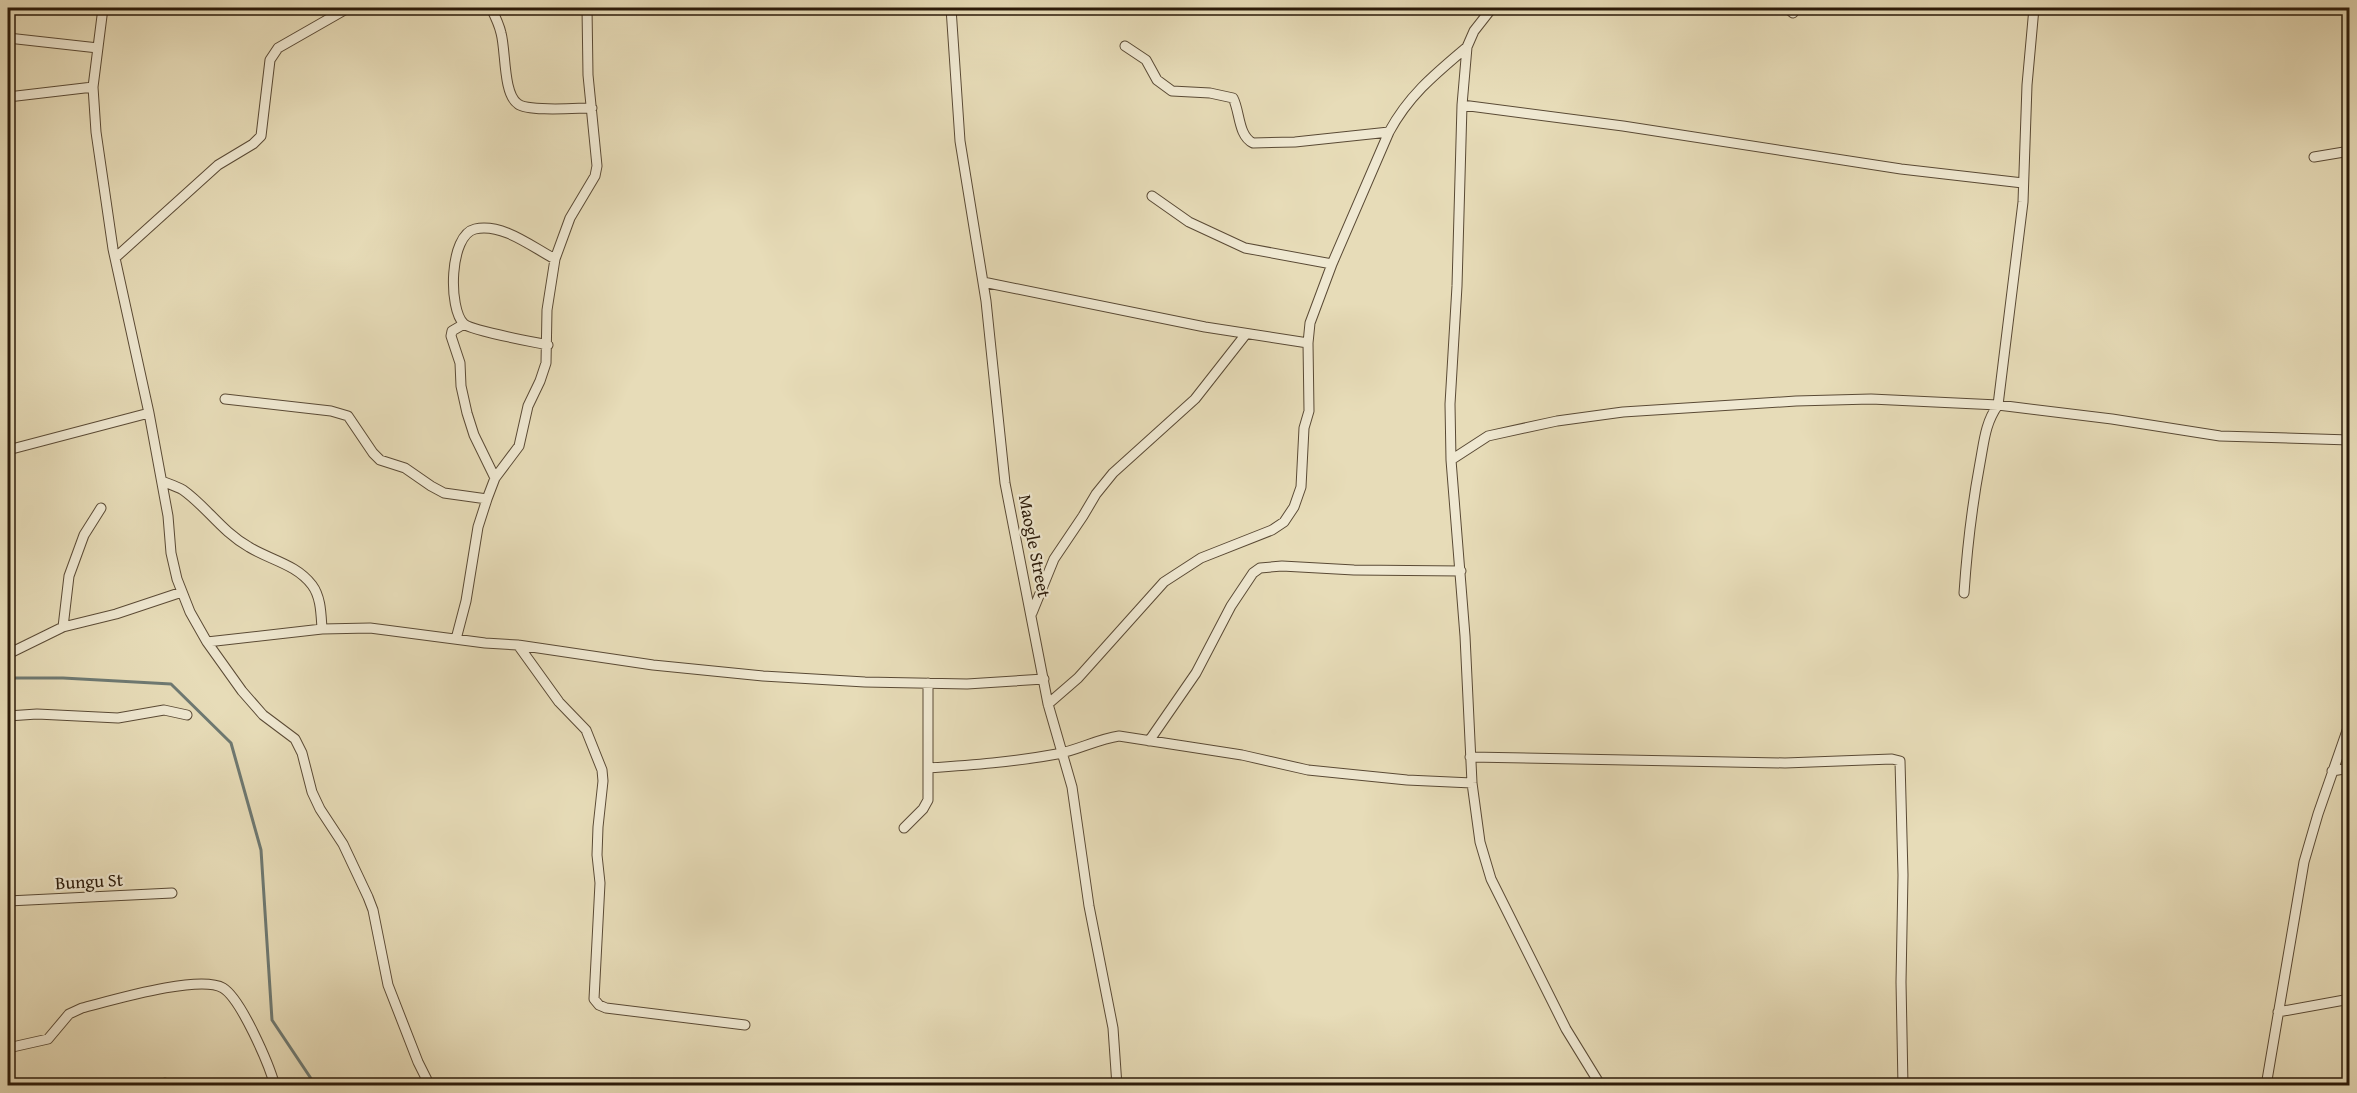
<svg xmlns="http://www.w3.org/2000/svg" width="2357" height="1093" viewBox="0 0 2357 1093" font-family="'Gentium Book Plus',serif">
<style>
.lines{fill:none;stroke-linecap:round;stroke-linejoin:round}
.stream{stroke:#6e7972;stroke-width:3}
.minor-casing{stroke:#5a4a35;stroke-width:11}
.minor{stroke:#efe8d1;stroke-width:9}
.labels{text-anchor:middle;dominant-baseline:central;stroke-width:4.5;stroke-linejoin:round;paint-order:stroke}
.street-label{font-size:18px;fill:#2b1a09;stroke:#efe8d1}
</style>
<rect width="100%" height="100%" fill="#e7dcb8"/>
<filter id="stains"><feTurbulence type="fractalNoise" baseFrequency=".00333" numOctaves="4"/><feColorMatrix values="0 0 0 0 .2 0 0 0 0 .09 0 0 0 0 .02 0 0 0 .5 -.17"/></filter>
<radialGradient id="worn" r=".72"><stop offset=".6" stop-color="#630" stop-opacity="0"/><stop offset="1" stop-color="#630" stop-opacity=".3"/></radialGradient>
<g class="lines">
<path class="stream" d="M8 678H63L171 684 231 743 261 850 272 1020 316 1086"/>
<defs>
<path id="minor" d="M103 8 93 87 96 132 113 249 149 413 168 516 171 553 177 579 190 612 207 642 242 691 263 715 295 739 302 753 312 792 320 809 343 844 368 897 373 910 388 985 418 1062 430 1086
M491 8C495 16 499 24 501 33 506 51 503 94 518 104 529 112 577 108 592 108
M951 8 960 141 986 301 1005 483 1048 704 1072 787 1089 906 1113 1028 1117 1086
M1492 8 1474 31 1467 47 1462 105 1457 286 1450 404 1451 460 1465 636 1472 783 1480 842 1491 879 1566 1029 1601 1086
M1787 8 1793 13
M8 38 98 48
M1125 46 1146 60 1157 80 1172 91 1210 93 1233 98C1240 111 1238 136 1253 143L1295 142 1389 132
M8 97 93 87
M1462 105 1623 126 1901 169 2023 183
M2314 157 2350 151
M1152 196 1189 222 1245 248 1332 264
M115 258 218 165 253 144 261 136 270 60 278 48 348 8
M983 282 1205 327 1308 343
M464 324 452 331 451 336 460 363 461 386 467 413 474 435 495 478
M548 345C534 342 472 331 464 324 448 309 449 235 475 229 503 223 532 247 555 259
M225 399 331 411 348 416 373 453 380 460 405 468 431 486 444 493 487 499
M8 450 149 413
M1451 460 1488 436 1557 421 1623 412 1796 401 1871 399 1998 405 2112 419 2220 436 2350 440
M162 481C169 484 176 486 183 490 207 507 221 531 249 547 270 560 296 564 312 585 321 597 321 614 322 629
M1964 593C1967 549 1972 506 1980 463 1984 442 1985 423 1998 405L2023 202 2027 85 2034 8
M1032 613 1054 559 1083 516 1096 494 1113 473 1195 399 1246 334
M63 627 69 576 84 535 101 508
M456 639 466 601 478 527 487 499 495 478 519 446 528 406 540 381 546 363 547 310 555 259 570 218 595 176 597 166 588 75 587 8
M207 642 322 629 370 628 485 643 518 645 653 665 763 676 865 682 967 684 1044 679
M518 645 559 702 586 730 602 770 603 781 598 827 597 855 600 883 594 999 599 1005 606 1008 745 1025
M8 654 63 627 116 614 182 592
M1048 704 1078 678 1164 582 1201 558 1272 530 1284 522 1294 507 1301 487 1304 428 1309 411 1308 343 1310 323 1332 264 1389 132C1409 95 1435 74 1467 47
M8 716 37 714 118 718 164 710 187 715
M1149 741 1196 673 1231 606 1253 573 1260 568 1282 566 1354 570 1461 571
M1470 757 1785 763 1892 759 1900 761 1903 875 1901 982 1903 1086
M928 768C972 765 1014 762 1057 754 1078 750 1098 739 1119 736L1242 755 1308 770 1407 780 1472 783
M2332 771 2350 768
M904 828 923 809 928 800V683
M8 901 172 893
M2278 1012 2350 999
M8 1048 48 1039 69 1014 82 1008C110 1001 199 974 223 988 241 999 269 1064 275 1086
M165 1083V1086
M2266 1086 2304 862 2318 814 2350 722"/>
</defs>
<use href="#minor" class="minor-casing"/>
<use href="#minor" class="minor"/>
</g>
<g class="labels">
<g class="street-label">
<text transform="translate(1035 546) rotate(79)">Maogle Street</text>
<text transform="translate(89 881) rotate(-3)">Bungu St</text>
</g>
</g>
<rect width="2357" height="1093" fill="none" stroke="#e7dcb8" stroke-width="30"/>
<rect x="9" y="9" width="2339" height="1075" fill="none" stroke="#2b1a09" stroke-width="3"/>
<rect x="15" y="15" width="2327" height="1063" fill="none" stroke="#2b1a09" stroke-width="1.5"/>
<rect width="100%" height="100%" filter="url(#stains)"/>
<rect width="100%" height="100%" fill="url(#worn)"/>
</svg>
